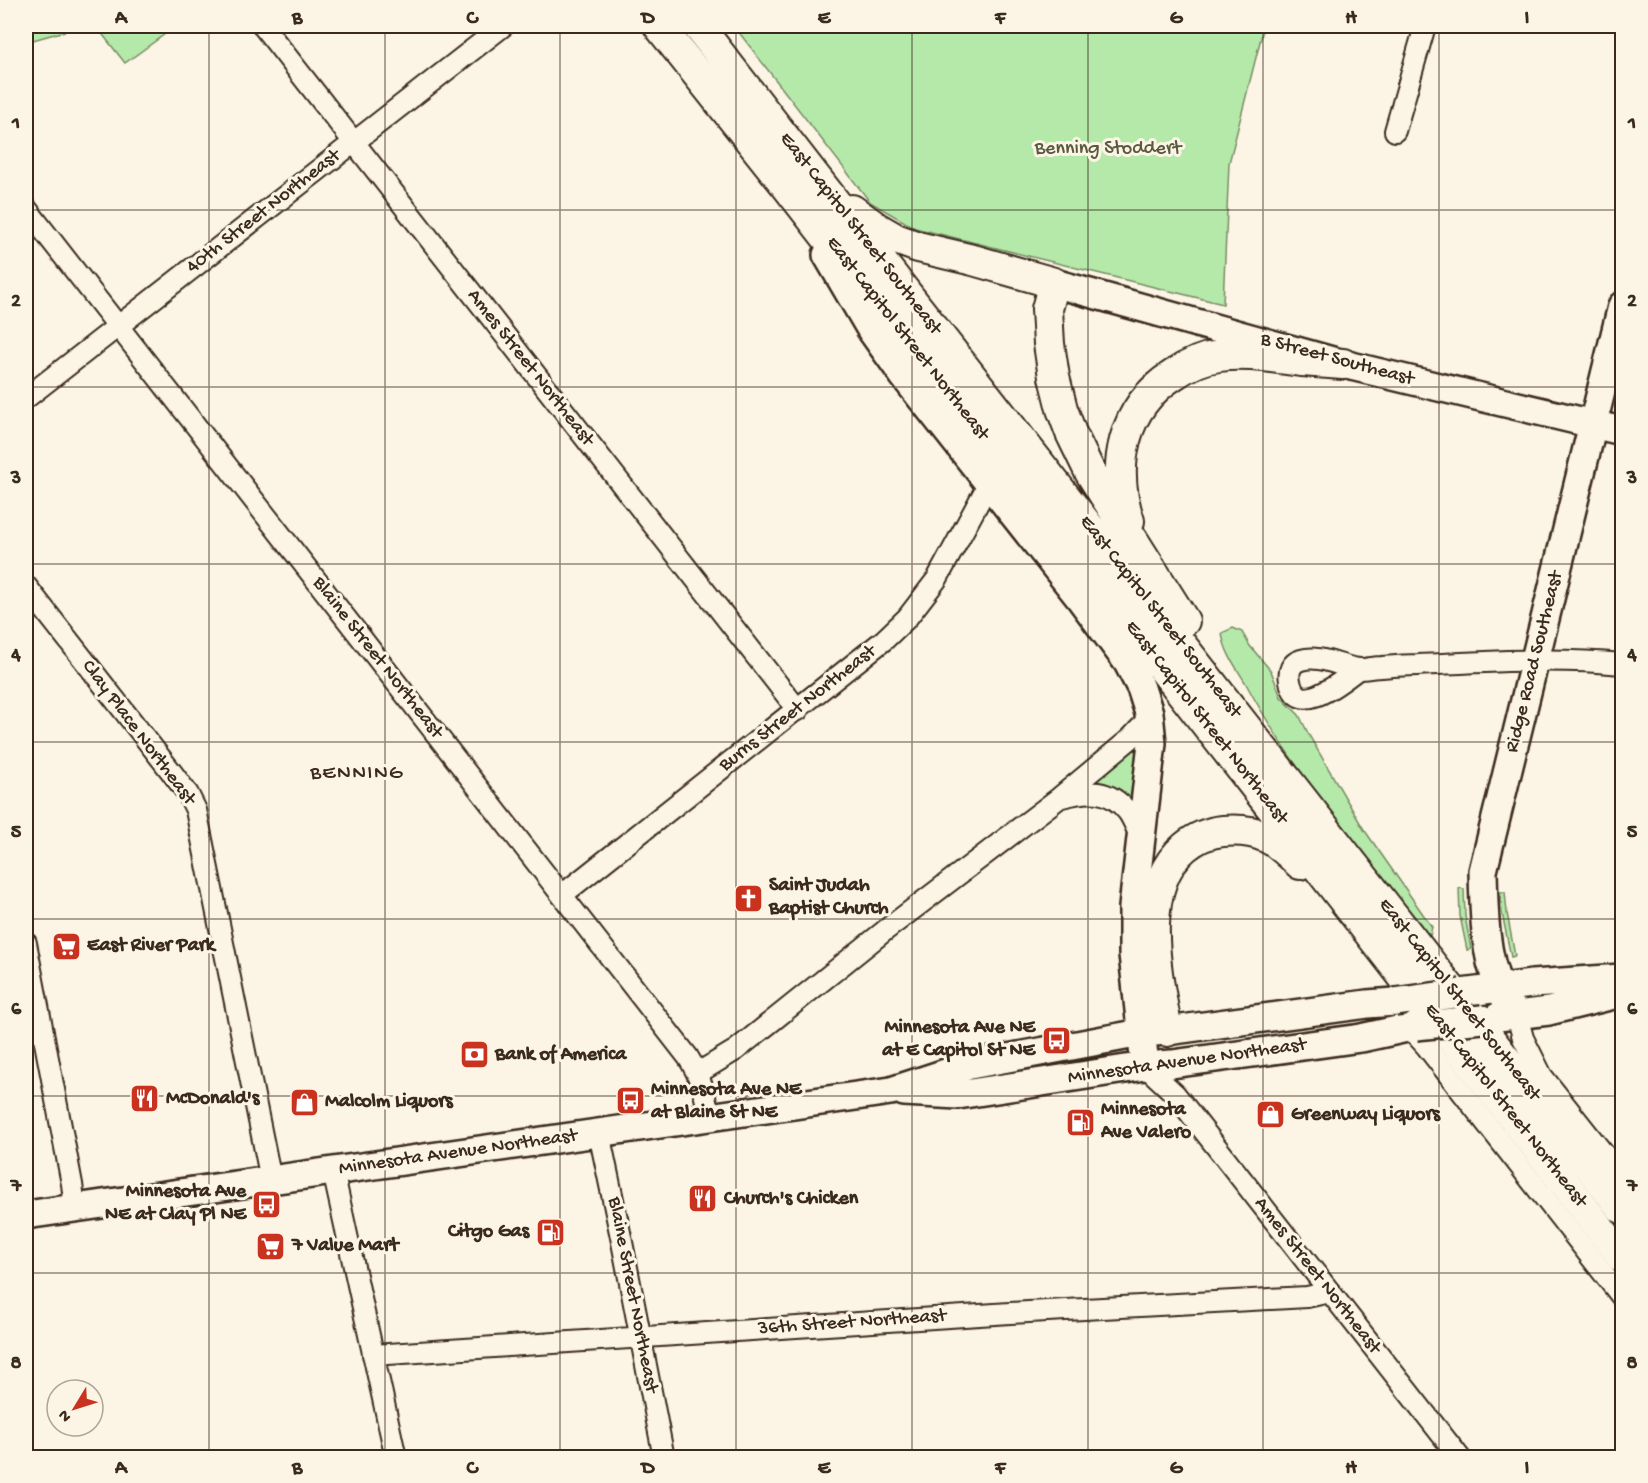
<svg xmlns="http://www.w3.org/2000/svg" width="1648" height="1483" viewBox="0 0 1648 1483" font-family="'Gochi Hand',sans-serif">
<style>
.green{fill:#b5e9aa;stroke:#788a64;stroke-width:1.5}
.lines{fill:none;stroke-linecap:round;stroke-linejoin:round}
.street-casing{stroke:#3b2a1e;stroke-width:24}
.secondary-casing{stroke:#3b2a1e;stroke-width:32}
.primary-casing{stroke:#3b2a1e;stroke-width:34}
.street{stroke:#fcf5e5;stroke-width:20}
.secondary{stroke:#fcf5e5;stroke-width:27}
.primary{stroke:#fcf5e5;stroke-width:30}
.secondary-bridge-casing{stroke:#3b2a1e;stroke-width:32;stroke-linecap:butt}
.secondary-bridge{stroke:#fcf5e5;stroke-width:27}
.grid{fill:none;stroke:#3b2a1e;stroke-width:1.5;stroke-opacity:0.55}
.labels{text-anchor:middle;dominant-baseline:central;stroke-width:6;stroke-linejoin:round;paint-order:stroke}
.park-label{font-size:20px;fill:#5a5a41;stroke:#fcf5e5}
.street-label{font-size:20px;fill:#3b2a1e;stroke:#fcf5e5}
.poi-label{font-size:20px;font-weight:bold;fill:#3b2a1e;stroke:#fcf5e5;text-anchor:start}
.neighbourhood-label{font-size:21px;letter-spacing:1.5px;fill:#3b2a1e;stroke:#fcf5e5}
.neatline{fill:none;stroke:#3b2a1e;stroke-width:2}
.grid-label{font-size:20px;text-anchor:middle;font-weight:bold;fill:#3b2a1e}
</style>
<rect width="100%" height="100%" fill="#fcf5e5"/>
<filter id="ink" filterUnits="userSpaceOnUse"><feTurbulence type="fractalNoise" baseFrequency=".0167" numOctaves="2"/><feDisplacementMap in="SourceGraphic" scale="12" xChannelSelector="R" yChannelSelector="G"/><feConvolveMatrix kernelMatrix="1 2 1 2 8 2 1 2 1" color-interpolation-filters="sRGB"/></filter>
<g filter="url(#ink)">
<path class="green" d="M26 26H77L72 29 26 42Z
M96 26H176L125 63Z
M734 26H1264L1229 163 1223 304 915 228 870 202Z
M1233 628 1242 632 1250 646 1271 671 1281 697 1299 715 1310 737 1363 828 1432 927 1429 940C1365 857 1295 775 1245 682 1236 667 1224 651 1222 633Z
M1137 744 1139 745 1134 803C1114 784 1107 790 1085 781Z
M1459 888 1464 889 1465 916 1471 949 1467 950 1460 916Z
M1500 892H1505L1507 913 1515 956 1511 957 1502 913Z"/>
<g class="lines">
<defs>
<path id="street" d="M263 26 798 710
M1395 131 1425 26
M26 208 688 1057C701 1078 705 1093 709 1117
M26 398 503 26
M26 586 170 770 188 794 196 810 271 1180
M1358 669C1343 680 1297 720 1290 681 1288 671 1291 663 1301 660 1320 654 1340 667 1359 669 1366 669 1374 667 1382 667 1394 666 1406 665 1418 665 1486 662 1554 657 1622 664
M1062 797C1088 790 1109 788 1128 812 1133 819 1137 830 1141 838
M562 895 884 640 907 618 937 579 989 483
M26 943 72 1184 75 1208
M1517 1015 1523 1038 1542 1076 1622 1177
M1408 1026 1427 1047 1622 1297
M1145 1066 1175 1094 1460 1458
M698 1073 736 1050 887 929 1059 798 1130 739 1143 725 1149 713
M599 1133 622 1242 664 1458
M333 1171 396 1458
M373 1355 1010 1313 1307 1297 1330 1292"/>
<path id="secondary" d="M827 255 871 330 903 375 1079 597 1128 663 1141 688 1149 713 1152 743 1133 907V954L1145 1066
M1054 283 1343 364 1622 431
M1461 993 1532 984 1622 978
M1517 1015C1511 1006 1503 997 1499 987 1484 952 1484 909 1483 871L1622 306
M1498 1017 1549 1011 1622 993
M904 1092 958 1095 1145 1066 1172 1064 1361 1038 1416 1026
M26 1215 891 1091 970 1065 1141 1033 1167 1031 1367 1004 1395 1002"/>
<path id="primary" d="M659 26 789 189 1622 1257
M698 26 812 173 1622 1208
M852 210 877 228 896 239 918 247 973 260 1054 283 1047 309 1049 344 1054 377 1062 409 1071 433 1090 472 1184 621
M1129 521C1111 466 1122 408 1173 375 1186 366 1203 358 1219 356 1247 352 1275 358 1302 361 1315 362 1329 363 1343 364
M1167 1031C1157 976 1136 888 1185 847 1196 838 1210 832 1223 831 1260 828 1275 839 1300 864"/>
</defs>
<use href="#street" class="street-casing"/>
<use href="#secondary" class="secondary-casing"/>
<use href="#primary" class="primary-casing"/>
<use href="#street" class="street"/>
<use href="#secondary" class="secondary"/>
<use href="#primary" class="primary"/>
<defs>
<path id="secondary-bridge" d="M1395 1002 1461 993
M1416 1026 1482 1019"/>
</defs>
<use href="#secondary-bridge" class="secondary-bridge-casing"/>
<use href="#secondary-bridge" class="secondary-bridge"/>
</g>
</g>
<path class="grid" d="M209 26V1458M385 26V1458M560 26V1458M736 26V1458M912 26V1458M1088 26V1458M1263 26V1458M1439 26V1458M26 210H1622M26 387H1622M26 564H1622M26 742H1622M26 919H1622M26 1096H1622M26 1273H1622"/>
<defs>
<symbol id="church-square" viewBox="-11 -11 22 22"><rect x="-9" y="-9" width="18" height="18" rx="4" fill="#c8321e" stroke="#fcf5e5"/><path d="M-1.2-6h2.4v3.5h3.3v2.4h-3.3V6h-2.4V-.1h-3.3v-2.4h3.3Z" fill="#fff"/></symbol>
<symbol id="supermarket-square" viewBox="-11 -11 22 22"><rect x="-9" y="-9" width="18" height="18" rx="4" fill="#c8321e" stroke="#fcf5e5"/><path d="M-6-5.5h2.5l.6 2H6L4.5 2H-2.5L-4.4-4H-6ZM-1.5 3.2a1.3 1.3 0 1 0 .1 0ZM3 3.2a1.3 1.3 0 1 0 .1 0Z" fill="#fff"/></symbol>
<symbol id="bus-square" viewBox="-11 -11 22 22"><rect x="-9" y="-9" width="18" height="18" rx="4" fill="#c8321e" stroke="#fcf5e5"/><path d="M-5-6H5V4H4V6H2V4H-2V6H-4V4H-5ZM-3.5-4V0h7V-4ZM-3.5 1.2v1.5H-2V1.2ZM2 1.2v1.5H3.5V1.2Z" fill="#fff"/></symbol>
<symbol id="bank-square" viewBox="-11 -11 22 22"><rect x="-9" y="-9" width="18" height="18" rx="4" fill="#c8321e" stroke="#fcf5e5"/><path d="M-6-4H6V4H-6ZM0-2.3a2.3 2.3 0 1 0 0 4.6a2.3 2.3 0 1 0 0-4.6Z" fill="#fff"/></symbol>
<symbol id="restaurant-square" viewBox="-11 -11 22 22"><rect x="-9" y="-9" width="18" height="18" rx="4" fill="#c8321e" stroke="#fcf5e5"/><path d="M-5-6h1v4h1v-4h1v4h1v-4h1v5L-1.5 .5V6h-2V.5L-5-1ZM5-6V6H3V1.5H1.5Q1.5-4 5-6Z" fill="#fff"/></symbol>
<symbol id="shop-square" viewBox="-11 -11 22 22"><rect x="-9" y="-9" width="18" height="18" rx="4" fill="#c8321e" stroke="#fcf5e5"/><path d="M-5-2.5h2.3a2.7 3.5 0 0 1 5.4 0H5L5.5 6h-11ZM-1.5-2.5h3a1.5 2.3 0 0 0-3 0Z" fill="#fff"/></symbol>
<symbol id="fuel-square" viewBox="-11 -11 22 22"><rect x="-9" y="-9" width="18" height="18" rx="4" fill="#c8321e" stroke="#fcf5e5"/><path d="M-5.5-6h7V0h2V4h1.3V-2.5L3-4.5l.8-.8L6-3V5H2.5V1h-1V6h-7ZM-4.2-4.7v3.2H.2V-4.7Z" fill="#fff"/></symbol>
</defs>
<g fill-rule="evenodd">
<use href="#church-square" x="732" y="882" width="33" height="33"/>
<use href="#supermarket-square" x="50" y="930" width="33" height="33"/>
<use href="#bus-square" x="1040" y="1024" width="33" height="33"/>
<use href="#bank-square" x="458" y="1038" width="33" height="33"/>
<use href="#restaurant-square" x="128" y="1082" width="33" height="33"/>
<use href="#bus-square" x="614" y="1084" width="33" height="33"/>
<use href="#shop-square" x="288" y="1086" width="33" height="33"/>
<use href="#shop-square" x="1254" y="1098" width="33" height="33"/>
<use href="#fuel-square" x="1064" y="1106" width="33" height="33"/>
<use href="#restaurant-square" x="686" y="1182" width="33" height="33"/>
<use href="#bus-square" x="250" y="1188" width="33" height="33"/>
<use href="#fuel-square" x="534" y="1216" width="33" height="33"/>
<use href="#supermarket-square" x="254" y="1230" width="33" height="33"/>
</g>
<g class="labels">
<g class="park-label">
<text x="1108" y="149">Benning Stoddert</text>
</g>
<g class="street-label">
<text transform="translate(264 212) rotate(-38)">40th Street Northeast</text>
<text transform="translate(860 234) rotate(52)">East Capitol Street Southeast</text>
<text transform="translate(907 339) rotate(52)">East Capitol Street Northeast</text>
<text transform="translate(1337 360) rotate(15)">B Street Southeast</text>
<text transform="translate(530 368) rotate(52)">Ames Street Northeast</text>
<text transform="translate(1160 617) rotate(52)">East Capitol Street Southeast</text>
<text transform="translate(377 658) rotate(52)">Blaine Street Northeast</text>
<text transform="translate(1535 662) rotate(-76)">Ridge Road Southeast</text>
<text transform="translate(798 709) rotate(-38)">Burns Street Northeast</text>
<text transform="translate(1206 723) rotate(52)">East Capitol Street Northeast</text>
<text transform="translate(138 733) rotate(53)">Clay Place Northeast</text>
<text transform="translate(1459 1000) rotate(52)">East Capitol Street Southeast</text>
<text transform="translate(1187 1062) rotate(-8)">Minnesota Avenue Northeast</text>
<text transform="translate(1505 1106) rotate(52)">East Capitol Street Northeast</text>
<text transform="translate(458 1153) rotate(-8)">Minnesota Avenue Northeast</text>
<text transform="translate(1317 1276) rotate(52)">Ames Street Northeast</text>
<text transform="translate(632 1295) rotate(79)">Blaine Street Northeast</text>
<text transform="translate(852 1323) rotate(-4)">36th Street Northeast</text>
</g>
<g class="poi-label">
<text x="769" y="886">Saint Judah<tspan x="769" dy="23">Baptist Church</tspan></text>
<text x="87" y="946">East River Park</text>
<text x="1035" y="1028" text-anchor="end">Minnesota Ave NE<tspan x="1035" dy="23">at E Capitol St NE</tspan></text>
<text x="495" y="1055">Bank of America</text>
<text x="651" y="1090">Minnesota Ave NE<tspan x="651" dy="23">at Blaine St NE</tspan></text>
<text x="166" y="1099">McDonald's</text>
<text x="325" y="1102">Malcolm Liquors</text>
<text x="1101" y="1110">Minnesota<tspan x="1101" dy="23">Ave Valero</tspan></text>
<text x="1291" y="1115">Greenway Liquors</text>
<text x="246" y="1192" text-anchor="end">Minnesota Ave<tspan x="246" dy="23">NE at Clay Pl NE</tspan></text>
<text x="724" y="1199">Church's Chicken</text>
<text x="529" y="1232" text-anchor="end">Citgo Gas</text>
<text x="292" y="1246">7 Value Mart</text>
</g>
<g class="neighbourhood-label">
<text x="357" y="774">BENNING</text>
</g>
</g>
<rect width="1648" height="1483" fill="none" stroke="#fcf5e5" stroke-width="66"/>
<g transform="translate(75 1408) rotate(232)"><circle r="28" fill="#fcf5e5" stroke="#afa495" stroke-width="1.5"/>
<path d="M0-4.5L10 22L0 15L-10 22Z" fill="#c8321e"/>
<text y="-9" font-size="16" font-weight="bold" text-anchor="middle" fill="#3b2a1e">N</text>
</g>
<rect x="33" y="33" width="1582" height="1417" class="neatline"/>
<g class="grid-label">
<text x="121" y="23">A</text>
<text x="297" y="23">B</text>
<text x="472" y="23">C</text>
<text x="648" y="23">D</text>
<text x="824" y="23">E</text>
<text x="1000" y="23">F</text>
<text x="1176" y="23">G</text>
<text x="1351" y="23">H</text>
<text x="1527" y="23">I</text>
<text x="16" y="128">1</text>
<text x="1632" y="128">1</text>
<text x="16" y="306">2</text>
<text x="1632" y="306">2</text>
<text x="16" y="483">3</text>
<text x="1632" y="483">3</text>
<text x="16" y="660">4</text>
<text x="1632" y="660">4</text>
<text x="16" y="837">5</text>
<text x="1632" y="837">5</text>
<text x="16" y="1014">6</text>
<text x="1632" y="1014">6</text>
<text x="16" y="1191">7</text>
<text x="1632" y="1191">7</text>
<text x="16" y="1368">8</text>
<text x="1632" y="1368">8</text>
<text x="121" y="1473">A</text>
<text x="297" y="1473">B</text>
<text x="472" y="1473">C</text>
<text x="648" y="1473">D</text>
<text x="824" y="1473">E</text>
<text x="1000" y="1473">F</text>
<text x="1176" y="1473">G</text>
<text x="1351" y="1473">H</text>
<text x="1527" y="1473">I</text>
</g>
</svg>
